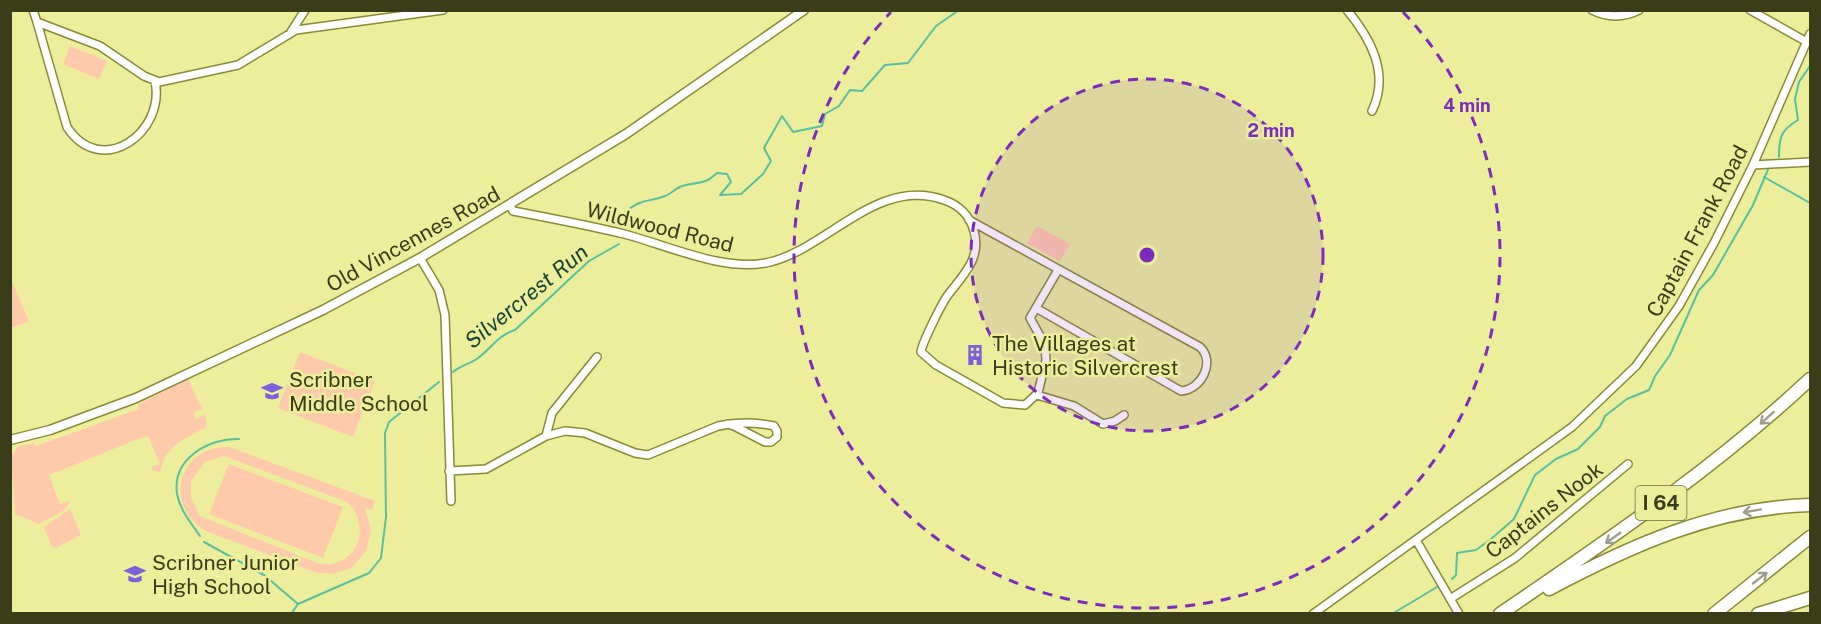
<svg xmlns="http://www.w3.org/2000/svg" width="1821" height="624" viewBox="0 0 1821 624" font-family="'Public Sans',sans-serif">
<style>
.green{fill:#ffc9ac;fill-rule:evenodd}
.lines{fill:none;stroke-linecap:round;stroke-linejoin:round}
.stream{stroke:#58c09f;stroke-width:2}
.minor-casing{stroke:#898a38;stroke-width:10}
.tertiary-casing{stroke:#898a38;stroke-width:11}
.motorway-casing{stroke:#898a38;stroke-width:15}
.minor{stroke:#fff;stroke-width:7}
.tertiary{stroke:#fff;stroke-width:8}
.motorway{stroke:#fff;stroke-width:12}
.oneway{stroke:#9d9e8c}
.ring{fill:none;stroke:#7b2cbf;stroke-width:3;stroke-dasharray:10 8}
.labels{text-anchor:middle;dominant-baseline:central;stroke-width:5;stroke-linejoin:round;paint-order:stroke}
.shield{fill:#ecee9b;stroke:#707141;stroke-width:1.5}
.shield-label{font-size:20px;font-weight:bold;fill:#3b3c1a}
.street-label{font-size:21px;fill:#3b3c1a;stroke:#ecee9b}
.poi-label{font-size:21px;fill:#3b3c1a;stroke:#ecee9b;text-anchor:start}
.water-label{font-size:22px;font-style:italic;fill:#174436;stroke:#ecee9b}
.centre{fill:#7b2cbf;stroke:#ecee9b;stroke-width:3}
.ring-label{font-size:18px;text-anchor:middle;font-weight:bold;fill:#7b2cbf;stroke:#ecee9b;stroke-width:5;stroke-linejoin:round;paint-order:stroke}
</style>
<rect width="100%" height="100%" fill="#ecee9b"/>
<path class="green" d="M70 46 107 61 99 79 63 64Z
M1037 226 1070 244 1060 261 1027 243Z
M10 277 29 321 11 328H10Z
M300 352 375 381 353 437 278 408Z
M188 379 202 409 194 412 196 419 205 414 207 427C185 438 165 446 160 472L153 471 152 467 160 464 148 436 143 437 49 475 60 504 68 501 69 504 63 511 39 524 15 514 11 457 18 446 34 443 36 446 139 409 138 405Z
M229 447 375 501 372 510 365 508 371 530 366 551 351 568 332 574 314 572 208 532C163 509 176 446 229 447ZM224 456 347 502C373 526 357 569 320 564L200 516 191 497V481L205 462Z
M229 464 343 507 323 558 209 514Z
M70 509 81 535 56 548 52 547 44 527Z"/>
<g class="lines">
<path class="stream" d="M1779 157C1779 137 1781 130 1798 120L1795 99 1799 82 1810 66
M1764 177 1810 203
M627 222 625 212C644 197 648 203 665 196 671 194 676 188 682 186 699 181 703 186 717 173L727 174 731 182 720 195 741 194 763 174 771 161 764 148 782 116 793 132 822 126 825 114 839 106 850 90 862 91 885 65 908 63 936 26 959 10
M453 372C461 365 470 364 478 358 492 348 498 335 515 330L589 261 619 244
M200 536C191 523 180 510 177 494 172 459 208 438 239 439
M204 542 264 575 298 604
M1452 579 1456 575 1457 553 1476 550 1491 539 1514 519 1535 475 1556 459 1578 449 1600 427 1605 416 1627 399 1649 390 1655 376 1670 355 1699 290 1713 275 1753 205 1769 167
M291 614 298 604 369 573 381 558 386 517 385 433 389 422 439 382
M1392 614 1437 587"/>
<defs>
<path id="minor" d="M33 10 37 22 100 46 144 76 159 82 238 65 296 30 443 10
M1347 10C1371 39 1390 74 1372 111
M1592 10C1608 18 1623 18 1639 10
M1750 10 1807 42
M37 22 67 127C101 179 166 133 155 81
M291 32 305 10
M1753 165 1810 162
M510 205 513 211C550 218 587 225 624 234 667 245 725 273 770 262 828 248 878 176 944 200 959 205 970 216 974 231 982 259 962 276 948 295 942 303 922 343 921 352L936 365 1003 403 1025 405 1038 393 1046 360 1045 345 1030 318 1058 270
M969 220 1200 347C1216 362 1201 390 1181 391L1036 308
M420 258 439 290 445 315 451 501
M1037 395 1074 406 1103 424 1115 421 1124 415
M546 436 552 413 597 357
M449 471 486 469 546 436 565 431 585 433 635 453 648 455 718 426C737 422 755 422 774 426L777 431V437L771 442H765L734 426 727 424
M1416 540 1459 614
M1450 599 1515 558 1628 464
M1313 614 1572 427 1636 366 1679 306 1714 243 1753 165 1810 34"/>
<path id="tertiary" d="M10 440 50 430 136 398 323 310 420 258 626 134 804 10"/>
<path id="motorway" d="M1549 589C1632 545 1714 508 1810 505
M1500 614C1608 540 1715 468 1810 379
M1714 614 1810 537
M1758 614 1810 598"/>
</defs>
<use href="#minor" class="minor-casing"/>
<use href="#tertiary" class="tertiary-casing"/>
<use href="#motorway" class="motorway-casing"/>
<use href="#minor" class="minor"/>
<use href="#tertiary" class="tertiary"/>
<use href="#motorway" class="motorway"/>
</g>
<defs><path id="oneway-shaft" d="M-6 0H5M1.5-3L5.5 0L1.5 3" fill="none" stroke-width="1.6" stroke-linecap="round" stroke-linejoin="round" transform="scale(1.5)"/></defs>
<g class="oneway">
<use href="#oneway-shaft" transform="translate(1767 418) rotate(138)"/>
<use href="#oneway-shaft" transform="translate(1752 511) rotate(170)"/>
<use href="#oneway-shaft" transform="translate(1613 538) rotate(145)"/>
<use href="#oneway-shaft" transform="translate(1760 578) rotate(-38)"/>
</g>
<circle cx="1147" cy="255" r="176" fill="#7b2cbf" fill-opacity=".12"/>
<g class="ring">
<circle cx="1147" cy="255" r="176"/>
<path d="M1403 12A353 353 0 1 1 891 12"/>
</g>
<defs>
<symbol id="building-bare" viewBox="-9 -9 18 18"><path d="M-4-6H4V6H1V3H-1V6H-4ZM-2.5-4.3h1.7v1.8h-1.7ZM.8-4.3h1.7v1.8H.8ZM-2.5-1h1.7V.8h-1.7ZM.8-1h1.7V.8H.8Z" fill="#7a60da" stroke="#ecee9b" stroke-width="2.5" paint-order="stroke"/></symbol>
<symbol id="school-bare" viewBox="-9 -9 18 18"><path d="M0-5L7-2L0 1L-7-2ZM-4 1L0 2.5L4 1V4Q0 6-4 4Z" fill="#7a60da" stroke="#ecee9b" stroke-width="2.5" paint-order="stroke"/></symbol>
</defs>
<g fill-rule="evenodd">
<use href="#building-bare" x="960" y="340" width="30" height="30"/>
<use href="#school-bare" x="257" y="376" width="30" height="30"/>
<use href="#school-bare" x="120" y="559" width="30" height="30"/>
</g>
<g class="labels">
<rect class="shield" x="1635.5" y="486" width="51" height="34" rx="4.5"/>
<g class="shield-label">
<text x="1661" y="503">I 64</text>
</g>
<g class="street-label">
<text transform="translate(660 227) rotate(14)">Wildwood Road</text>
<text transform="translate(1697 231) rotate(-62)">Captain Frank Road</text>
<text transform="translate(413 239) rotate(-29)">Old Vincennes Road</text>
<text transform="translate(1544 510) rotate(-38)">Captains Nook</text>
</g>
<g class="poi-label">
<text x="992" y="343">The Villages at<tspan x="992" dy="24">Historic Silvercrest</tspan></text>
<text x="289" y="379">Scribner<tspan x="289" dy="24">Middle School</tspan></text>
<text x="152" y="562">Scribner Junior<tspan x="152" dy="24">High School</tspan></text>
</g>
<g class="water-label">
<text transform="translate(526 296) rotate(-39)">Silvercrest Run</text>
</g>
</g>
<circle cx="1147" cy="255" r="9" class="centre"/>
<g class="ring-label">
<text x="1467" y="112">4 min</text>
<text x="1271" y="137">2 min</text>
</g>
<rect width="1821" height="624" fill="none" stroke="#3b3c1a" stroke-width="24"/>
</svg>
